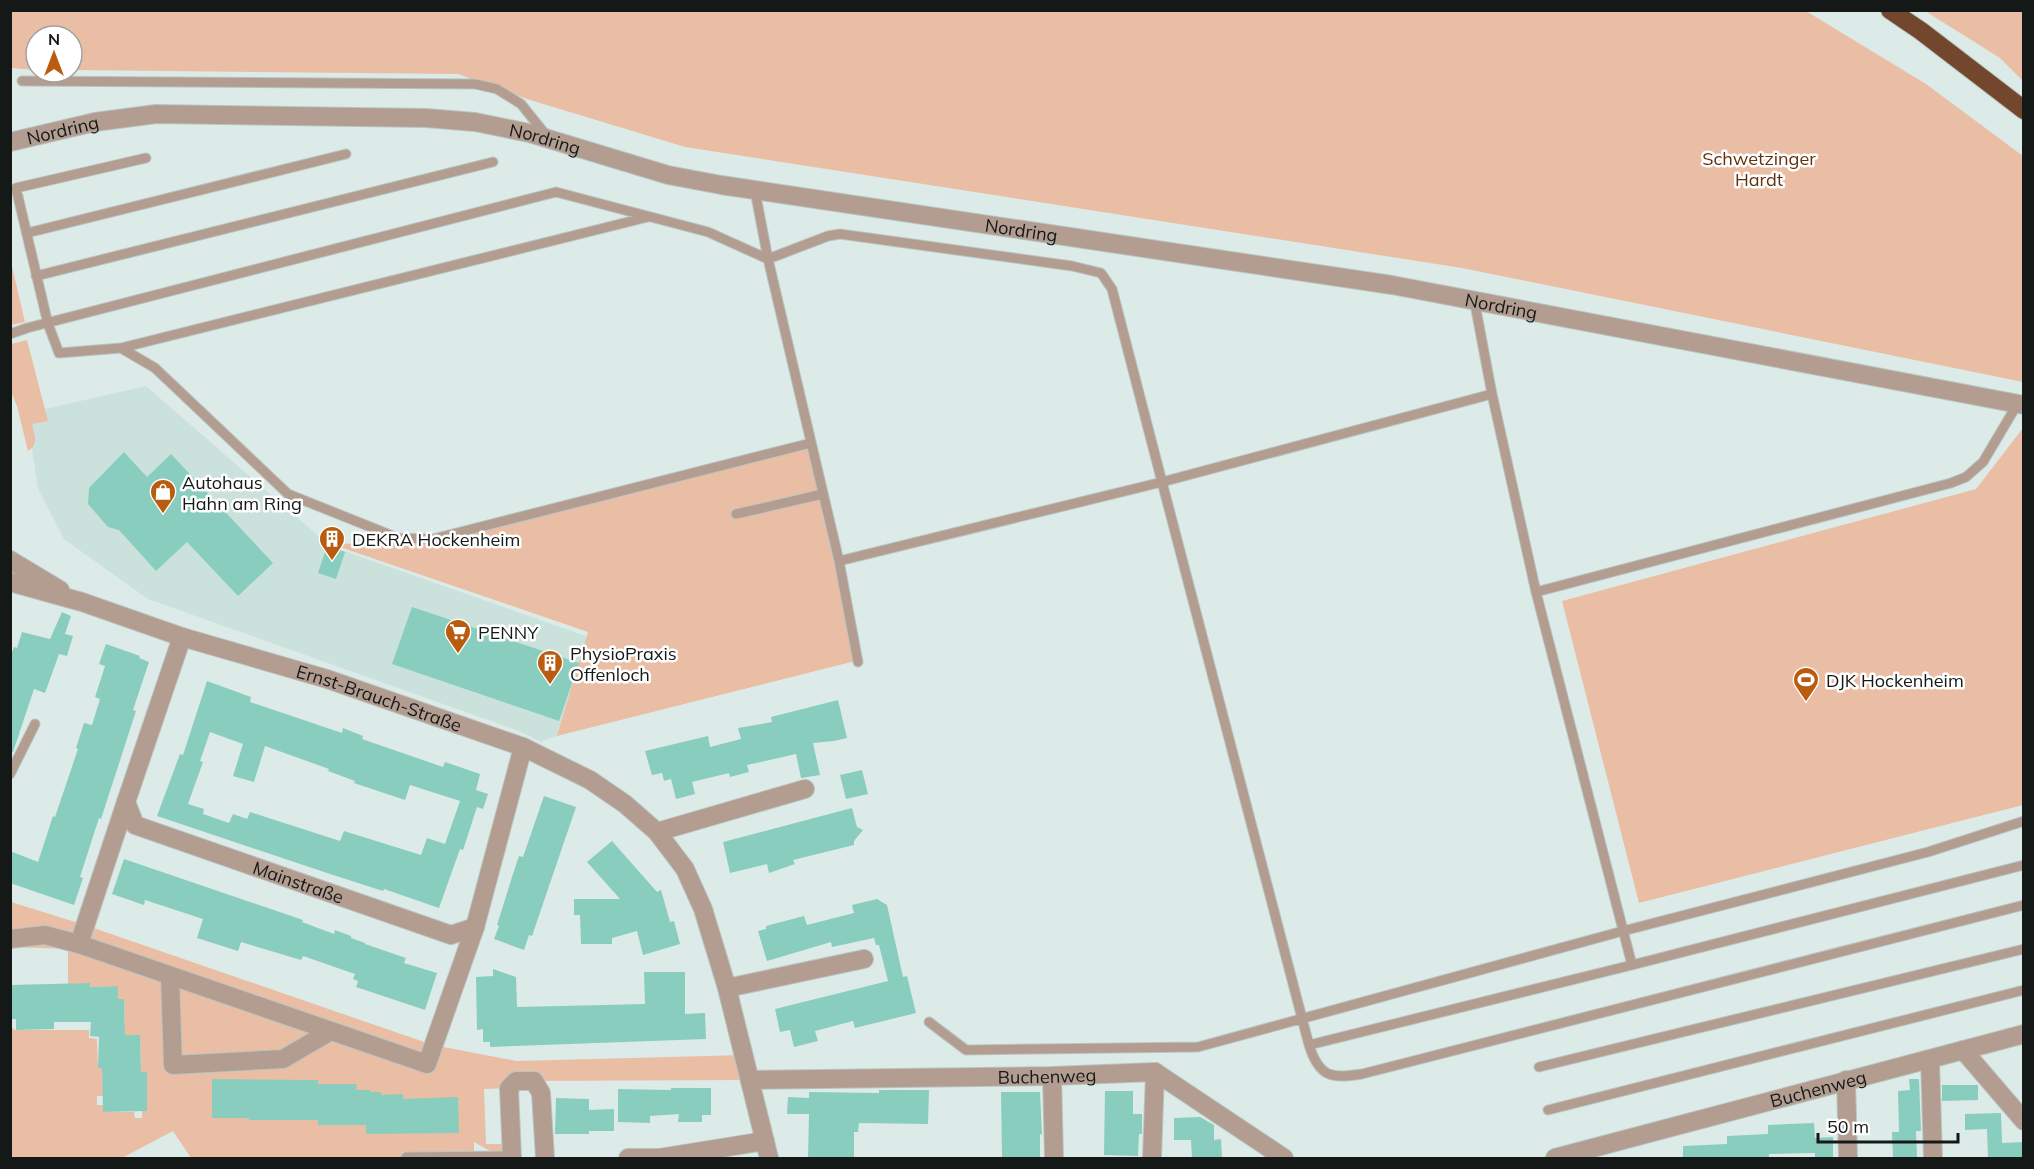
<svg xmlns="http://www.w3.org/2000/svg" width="2034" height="1169" viewBox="0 0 2034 1169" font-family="Mulish,sans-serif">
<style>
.built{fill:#cbe1dc}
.green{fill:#eabea4}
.building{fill:#89cdbf;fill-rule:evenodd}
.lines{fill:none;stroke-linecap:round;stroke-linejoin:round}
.lane-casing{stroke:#b9c5c2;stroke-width:11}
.street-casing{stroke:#b9c5c2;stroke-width:20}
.highway-casing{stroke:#b9c5c2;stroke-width:20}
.lane{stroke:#b39c90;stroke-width:9}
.street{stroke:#b39c90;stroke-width:18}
.highway{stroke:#73472d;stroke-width:18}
.labels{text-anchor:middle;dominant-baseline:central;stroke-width:5;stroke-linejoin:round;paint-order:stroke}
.street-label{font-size:18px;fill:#141817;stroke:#fff}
.park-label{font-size:18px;fill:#603110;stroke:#fff}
.poi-label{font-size:18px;fill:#141817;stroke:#fff;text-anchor:start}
</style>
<rect width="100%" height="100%" fill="#ddebe8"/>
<path class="built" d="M146 386 330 546 597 640 564 733 541 742 519 731 148 599 64 539 38 489 27 413Z"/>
<path class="green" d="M10 11H1806L1926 84 2023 156V382L1462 268 685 147 527 99 458 74 72 70V36H36V70L11 68Z
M1925 11H2023V81L2000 58Z
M11 262 25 322 11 325H10Z
M27 340 48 421 32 424C34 434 39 445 28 451L17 406 11 392V344Z
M2023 428V805L1639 903 1562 601 1976 489Z
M809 447 855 661 557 736 588 632 331 544 435 542Z
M11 902 85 925 433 1045 517 1061 744 1055 750 1080 517 1081 509 1088 484 1089 486 1144H510V1153L492 1152 474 1142V1153L402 1152V1158H191L173 1131 122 1158H11L10 1027 15 1030H89V1038L97 1039 98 1067 102 1068 103 1096H97V1105H103L104 1112H134L135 1118H142V1111L140 1035H125L124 999H118V986L90 987V983L68 984V949L11 947Z"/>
<path class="building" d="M124 452 147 477 171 454 273 563 238 596 187 542 156 571 119 530 108 527 88 504 89 488Z
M327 546 345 552 336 579 318 573Z
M412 607 579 663 559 721 392 664Z
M62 612 71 616 65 634 73 636 67 656 59 654 45 693 34 689 13 752 10 751V657L14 647 17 648 22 632 50 639Z
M106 644 140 656 139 658 149 662 133 710 136 711 101 819 99 818 80 877 83 878 74 905 10 883V851L38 862 53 816 55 817 78 749 76 748 84 723 92 725 100 699 95 697 105 666 99 664Z
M207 681 251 697 250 702 342 733 343 728 363 736 362 739 443 767 445 762 480 774 476 790 488 794 483 809 477 807 463 850 460 849 439 908 384 889 383 891 330 874 157 816 180 754 183 755ZM210 732 243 744 233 776 254 782 265 746 329 769 328 771 355 781 354 783 405 800 410 785 460 801 445 844 427 838 421 855 344 831 340 841 250 812 247 819 233 814 229 823 203 814 204 809 188 804 203 762 200 761Z
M838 700 847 738 834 741 813 743 820 775 801 778 796 754 747 765 749 772 730 777 729 773 692 782 695 794 676 799 671 779 664 781 662 773 652 775 645 751 708 736 710 747 741 739 738 728 772 722 771 717Z
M862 770 868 794 846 799 840 775Z
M544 796 576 807 532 936 529 935 524 950 494 939 499 926 497 925 512 877 519 856 523 857Z
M852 808 857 827 863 830 854 841V845L793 860 795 864 769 873 767 864 730 873 723 842Z
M612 841 657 892 661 890 670 922 674 921 680 944 643 955 637 931 612 938V944H581L580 915H574V899H620L587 862Z
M124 859 303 920 302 922 334 934 335 930 351 936V938L365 943V944L406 958 404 963 437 973 425 1010 356 987 358 981 353 979 355 974 303 956 301 960 241 942 238 951 197 938 203 919 145 900 144 905 112 894Z
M877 899 887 905 903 977 907 976 916 1013 855 1028 853 1021 815 1031 818 1041 794 1047 790 1030 780 1032 775 1009 888 981 879 945H876L874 938 832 947 831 942 767 961 758 931 766 929V926L804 916 807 925 854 913 852 905Z
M493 969 516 977 517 1007 645 1004 644 972H685V1014L705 1013 706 1039 490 1047V1042H483V1029L477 1030 476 977 493 976Z
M90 983V987L118 986V999H124L125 1035H140L141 1072H147V1111L103 1112 102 1068H98L99 1037 90 1036 91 1022H54V1029L16 1030V1019H10V985Z
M212 1079 318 1080V1084H357L356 1090H370V1092H381V1095L403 1094V1099L458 1097 459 1133 366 1134V1125H318V1120H249V1118H212Z
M1909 1079H1919L1921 1131H1916L1917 1158H1893L1892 1132H1899L1898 1091 1910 1090Z
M1942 1085H1978V1100L1942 1101Z
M671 1088H711V1115H702V1122H678L679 1114 650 1116V1123L618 1122V1089L671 1090Z
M879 1090H929L928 1124 859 1123 858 1132H854V1158H808L809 1114H787L788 1097 809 1098V1092L879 1093Z
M1105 1091H1133V1114H1142V1134H1139L1138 1156 1104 1155Z
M1001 1092H1040L1042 1135 1040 1134V1158H1002Z
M556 1098 589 1099V1110L614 1109V1131H589V1134H555Z
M2001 1113 2002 1143 2024 1142V1158H1988L1987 1129 1965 1130V1114Z
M1174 1118 1200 1117 1214 1125V1140L1221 1139 1222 1158H1192L1191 1140H1174Z
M1814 1123 1815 1138 1833 1137V1157H1815V1153L1769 1154V1158H1683V1146L1727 1144V1136L1768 1134V1125Z"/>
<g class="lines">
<defs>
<path id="lane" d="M22 81 475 84 497 89 521 104 546 135
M146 158 16 188 48 324 59 353 121 348 648 217
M27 233 346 154
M36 276 493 162
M1474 299 1492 394 1536 592 1632 965 1309 1045 1162 482 1492 394
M10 334 27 328 556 192 708 232 768 259 839 561 1162 482 1112 289 1101 273 1072 266 840 234 828 236 768 259 755 191
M121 348 155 368 288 494 398 538 433 539 811 443
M736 514 823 494
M839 561 858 662
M1536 592 1951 483 1966 477 1983 462 2018 403
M10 774 35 724
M1632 965 2024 865
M929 1022 966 1050 1198 1047 1623 931 1928 852 2024 821
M1309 1045C1319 1077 1331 1079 1362 1074L2024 905
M1539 1067 2024 949
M1548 1110 2024 990
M406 1157 511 1156"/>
<g id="street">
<path id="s1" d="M10 142 95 122 156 114 426 118 475 122 529 133 668 175 721 185 1392 285 2024 405"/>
<path d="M10 560 60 590"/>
<path id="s2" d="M10 582 82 602 182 637 327 679 523 747 590 780 625 804 657 832 685 869 703 909 727 988 769 1158"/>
<path id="s3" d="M182 637 126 802 135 825 451 935 475 927 523 747"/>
<path d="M657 832 805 789"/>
<path d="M10 939 45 935 79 944 126 802"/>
<path d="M79 944 427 1064 475 927"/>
<path d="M170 977 173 1065 283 1059 331 1031"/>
<path d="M727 988 864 959"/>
<path d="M1963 1050 2024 1121"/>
<path d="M1930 1060 1933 1158"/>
<path d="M1155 1072 1284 1158"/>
<path d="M1052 1076 1054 1158"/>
<path id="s4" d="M750 1080 1052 1076 1155 1072"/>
<path d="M1846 1080 1848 1158"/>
<path d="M512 1158 509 1088 516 1081H534L541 1093 545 1158"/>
<path d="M628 1158H659L765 1141"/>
<path d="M1152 1158 1155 1072"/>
<path id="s5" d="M1555 1158 2024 1034"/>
</g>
<path id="highway" d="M1890 10 1921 31 2024 110"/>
</defs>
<use href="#lane" class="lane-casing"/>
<use href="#street" class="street-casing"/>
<use href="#highway" class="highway-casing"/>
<use href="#lane" class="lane"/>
<use href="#street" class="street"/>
<use href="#highway" class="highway"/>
</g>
<defs>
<symbol id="shop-pin" viewBox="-11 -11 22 30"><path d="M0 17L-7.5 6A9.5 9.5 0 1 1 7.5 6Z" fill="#ba5c10" stroke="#fff"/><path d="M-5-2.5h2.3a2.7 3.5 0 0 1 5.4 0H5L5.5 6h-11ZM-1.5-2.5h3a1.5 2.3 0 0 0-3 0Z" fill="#fff"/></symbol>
<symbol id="building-pin" viewBox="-11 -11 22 30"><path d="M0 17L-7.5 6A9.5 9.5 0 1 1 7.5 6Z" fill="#ba5c10" stroke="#fff"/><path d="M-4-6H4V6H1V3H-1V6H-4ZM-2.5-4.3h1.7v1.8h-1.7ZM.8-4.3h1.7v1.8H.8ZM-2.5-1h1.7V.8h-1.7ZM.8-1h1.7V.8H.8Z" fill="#fff"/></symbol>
<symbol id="supermarket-pin" viewBox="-11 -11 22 30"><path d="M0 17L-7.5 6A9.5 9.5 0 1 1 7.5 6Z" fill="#ba5c10" stroke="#fff"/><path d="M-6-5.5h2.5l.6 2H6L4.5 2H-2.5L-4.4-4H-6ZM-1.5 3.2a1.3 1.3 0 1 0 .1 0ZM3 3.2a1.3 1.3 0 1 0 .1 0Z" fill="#fff"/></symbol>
<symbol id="stadium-pin" viewBox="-11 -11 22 30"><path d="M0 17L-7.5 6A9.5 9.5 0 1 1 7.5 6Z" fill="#ba5c10" stroke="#fff"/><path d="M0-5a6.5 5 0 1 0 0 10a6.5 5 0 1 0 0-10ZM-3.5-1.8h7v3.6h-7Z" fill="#fff"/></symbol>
</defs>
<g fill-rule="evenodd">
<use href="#shop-pin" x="148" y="477" width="30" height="40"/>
<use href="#building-pin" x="317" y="524" width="30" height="40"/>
<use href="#supermarket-pin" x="443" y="617" width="30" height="40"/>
<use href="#building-pin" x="535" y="648" width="30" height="40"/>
<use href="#stadium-pin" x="1791" y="665" width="30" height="40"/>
</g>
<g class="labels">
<g class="street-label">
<text stroke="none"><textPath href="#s1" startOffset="54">Nordring</textPath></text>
<text stroke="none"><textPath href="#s1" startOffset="540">Nordring</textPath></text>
<text stroke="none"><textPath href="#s1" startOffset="1026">Nordring</textPath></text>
<text stroke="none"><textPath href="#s1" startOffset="1512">Nordring</textPath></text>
<text stroke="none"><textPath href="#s2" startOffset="387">Ernst-Brauch-Straße</textPath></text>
<text stroke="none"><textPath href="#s3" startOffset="372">Mainstraße</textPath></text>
<text stroke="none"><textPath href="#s4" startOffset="297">Buchenweg</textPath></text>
<text stroke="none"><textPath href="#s5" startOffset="272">Buchenweg</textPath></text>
</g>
<g class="park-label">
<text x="1759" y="158">Schwetzinger<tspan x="1759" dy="21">Hardt</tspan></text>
</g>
<g class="poi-label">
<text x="182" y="482">Autohaus<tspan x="182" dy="21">Hahn am Ring</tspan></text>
<text x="352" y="539">DEKRA Hockenheim</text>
<text x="478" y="632">PENNY</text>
<text x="570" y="653">PhysioPraxis<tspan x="570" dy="21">Offenloch</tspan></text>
<text x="1826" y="680">DJK Hockenheim</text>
</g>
</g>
<rect width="2034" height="1169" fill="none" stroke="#141817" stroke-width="24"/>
<g transform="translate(54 54)"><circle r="28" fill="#ffffff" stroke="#a1a3a2" stroke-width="1.5"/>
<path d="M0-4.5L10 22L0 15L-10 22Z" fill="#ba5c10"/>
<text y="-9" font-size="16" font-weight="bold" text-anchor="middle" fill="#141817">N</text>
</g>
<path d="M1818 1133v9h140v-9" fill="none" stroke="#141817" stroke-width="3"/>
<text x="1827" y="1133" font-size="18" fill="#141817" stroke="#ffffff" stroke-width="4.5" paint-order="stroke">50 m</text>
</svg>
